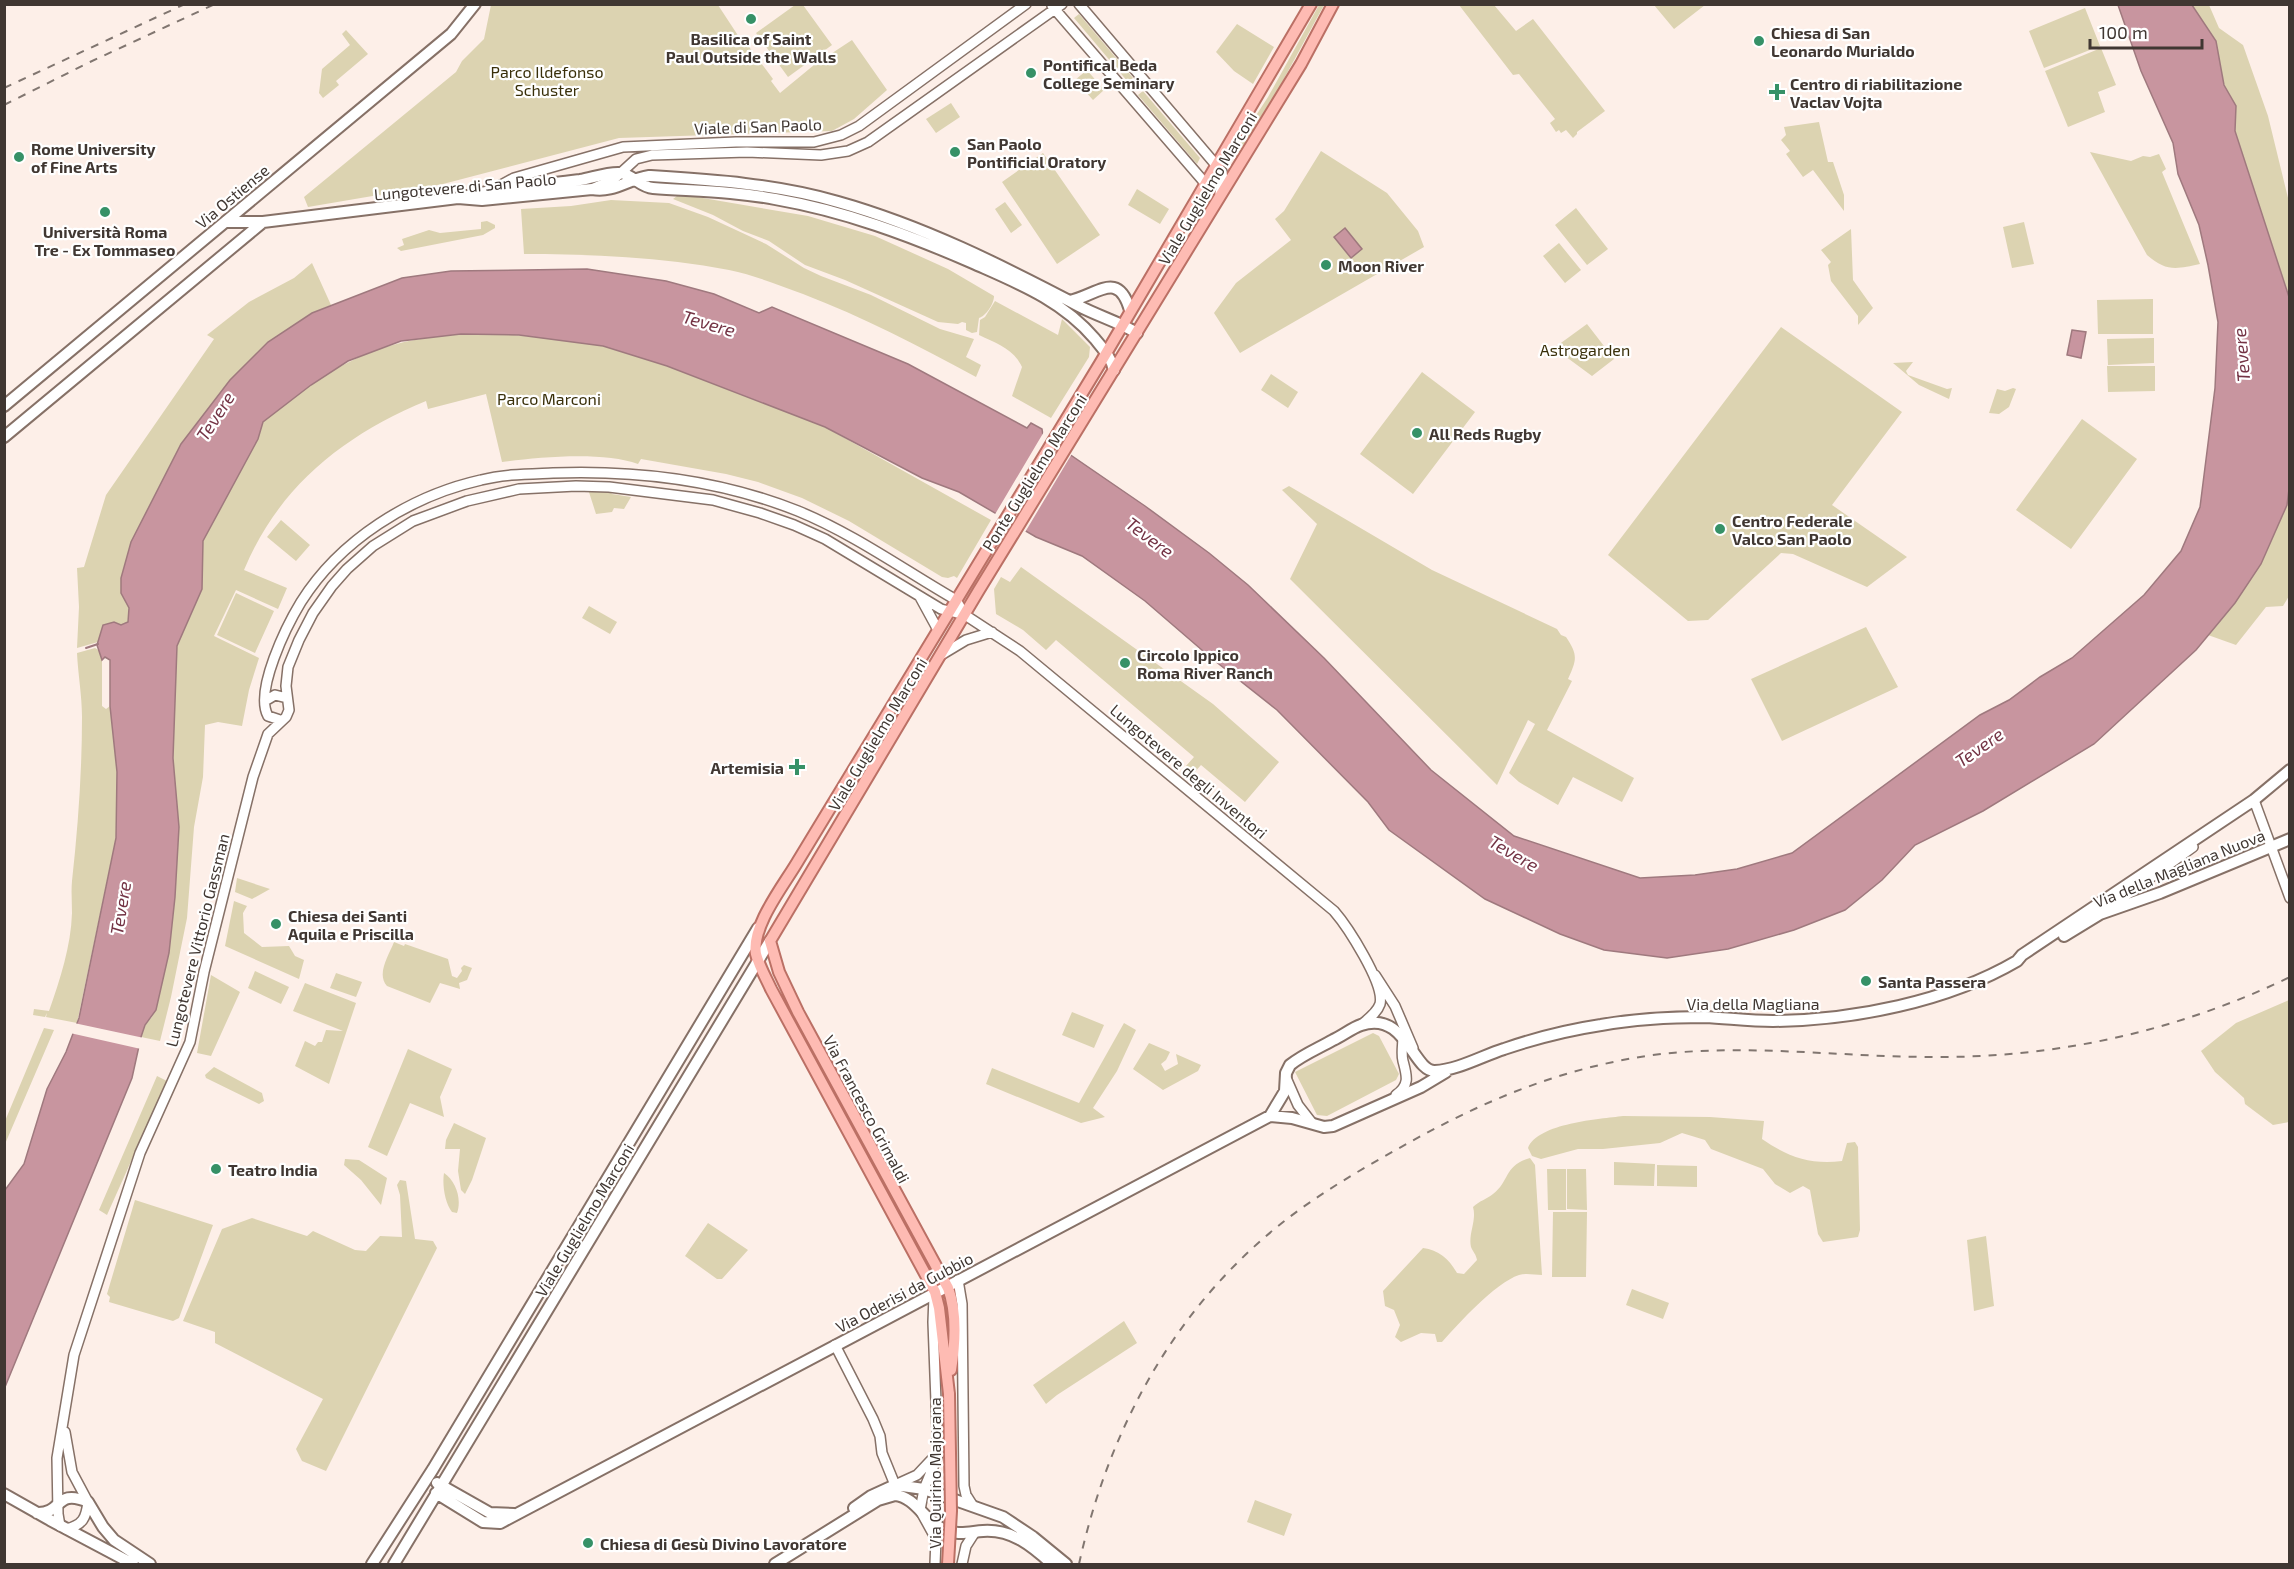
<svg xmlns="http://www.w3.org/2000/svg" width="2294" height="1569" viewBox="0 0 2294 1569" font-family="'Exo 2',sans-serif">
<style>
.green{fill:#dcd3b1}
.water{fill:#c8959f;stroke:#9f797e;stroke-width:1.5}
.pier{fill:#fdefe8}
.lines{fill:none;stroke-linecap:round;stroke-linejoin:round}
.stream{stroke:#9f797e;stroke-width:2}
.tertiary-casing{stroke:#867167;stroke-width:12}
.secondary-casing{stroke:#867167;stroke-width:14}
.primary-casing{stroke:#bb7065;stroke-width:14}
.tertiary{stroke:#fff;stroke-width:9}
.secondary{stroke:#fff;stroke-width:10}
.primary{stroke:#febbb3;stroke-width:10}
.rail{stroke:#817670;stroke-width:2;stroke-dasharray:8 8;stroke-linecap:butt}
.primary-bridge-casing{stroke:#bb7065;stroke-width:14;stroke-linecap:butt}
.primary-bridge{stroke:#febbb3;stroke-width:10}
.poi-dot{fill:#369167;stroke:#fff;stroke-width:2}
.labels{text-anchor:middle;dominant-baseline:central;stroke-width:4.5;stroke-linejoin:round;paint-order:stroke}
.poi-label{font-size:16px;font-weight:bold;fill:#403732;stroke:#fff;text-anchor:start}
.park-label{font-size:16px;fill:#392f09;stroke:#fff}
.street-label{font-size:16px;fill:#403732;stroke:#fff}
.water-label{font-size:18px;font-style:italic;fill:#743445;stroke:#fff}
</style>
<rect width="100%" height="100%" fill="#fdefe8"/>
<path class="green" d="M491 5H718L739 37 741 36 773 79 771 81 780 93 814 65 852 40 887 90 854 119 832 131 619 138 443 184 308 207 304 197 456 72 462 61 484 39Z
M795 5H803L832 45 788 77 756 33Z
M1319 5H1324L1280 86 1236 157H1233L1231 154 1268 97Z
M1459 5H1494L1516 31 1533 19 1605 111 1577 132V134L1573 138 1566 130 1561 133 1559 130 1556 132 1550 123 1555 119 1519 74 1513 75Z
M1654 5H1705L1674 29Z
M2192 5H2209L2219 28 2243 45 2268 116 2289 202V297L2235 131 2236 106 2224 85 2216 41Z
M2085 8 2100 46 2044 68 2029 31Z
M1079 14 1133 78 1128 82 1074 18Z
M1237 24 1274 47 1253 84 1234 71 1216 52Z
M346 30 368 54 336 81 339 85 323 98 319 93 322 69 350 45 342 34Z
M2101 48 2116 85 2098 92 2105 112 2068 127 2045 71Z
M1087 70 1104 90 1093 100 1075 80Z
M1143 91 1200 158 1197 164 1138 95Z
M951 103 960 117 936 133 926 119Z
M1819 122 1828 162H1833L1844 195V211L1813 170 1803 177 1786 154 1790 151 1781 140 1786 135 1784 127Z
M1321 151 1387 193 1418 231 1424 247 1240 353 1214 313 1236 283 1291 240 1275 219 1284 211Z
M2090 152 2131 161 2143 156 2150 157 2159 154 2166 169 2162 172 2200 264C2177 269 2166 272 2147 255Z
M1043 153 1100 235 1057 264 1002 182Z
M1137 189 1169 209 1160 224 1128 205Z
M677 196 697 197 808 216 875 236 948 269 994 296C994 304 986 316 979 318L977 332 972 333 966 330V323L962 322 958 324 938 322 845 280 805 265 769 241 743 231 713 215 673 199Z
M611 200 669 203 708 217 766 244 804 268 821 276 871 295 940 329 974 339 966 357 981 365 976 377C919 346 863 317 803 294 778 285 754 275 729 270 661 257 592 254 524 254L521 209 571 206Z
M1005 202 1022 225 1011 233 995 209Z
M1576 208 1608 249 1587 265 1555 225Z
M487 221 495 225V228L483 235 401 251 397 248 404 245 402 239 429 230 440 233 481 229V222Z
M2024 222 2034 264 2012 268 2003 227Z
M1851 229 1853 280 1873 308 1858 325V316L1831 281 1828 265 1831 262 1821 250Z
M1559 243 1581 270 1565 283 1543 256Z
M312 263 331 305 312 313 268 342 230 380 181 444 131 542 121 578V593L129 608 128 622 121 625H103L98 642 77 648 79 607 77 568 84 567 106 495 214 339 207 335 249 302 294 278Z
M2153 299V334H2098L2097 300Z
M995 301 1058 335 1062 319 1090 347 1089 357 1051 418 1012 396 1022 367C1013 348 997 344 979 335L980 320 985 317Z
M1587 324 1614 359 1592 376 1554 348Z
M1781 327 1902 412 1832 505 1907 557 1867 587 1793 554 1781 553 1708 620 1688 621 1608 555Z
M490 333 560 339 603 346 667 366 825 427 991 520 957 578 954 576 948 578 942 577 849 521 802 498 758 482 726 474 641 459 638 464C604 451 538 457 502 462L486 394 428 409 426 401C344 435 279 486 244 570L287 588 278 609 236 590 214 636 259 658 249 690 242 726 218 722 205 725 203 777 194 827 187 918 171 997 160 1041 141 1037 145 1025 152 1017 169 953 175 897 179 827 173 758 177 646 202 589 203 541 258 439C259 434 260 426 263 421 269 413 288 403 296 396 364 345 407 336 490 333Z
M2154 338V363L2108 365 2107 339Z
M1913 362 1906 371 1908 375 1947 389 1952 388 1949 399 1919 385 1893 363Z
M2107 366H2155V391L2108 392Z
M1422 372 1475 412 1413 494 1360 454Z
M1271 374 1298 392 1288 408 1261 390Z
M2013 388 2016 389 2009 407 1999 414 1989 413 1997 389 2005 391Z
M2082 419 2137 459 2071 549 2016 510Z
M1289 486 1432 570 1557 629 1561 635 1566 637C1578 655 1577 659 1568 679L1572 681 1547 730 1634 778 1622 802 1573 777 1558 805 1519 782 1509 773 1535 724 1528 720 1497 785 1290 579 1317 524 1282 490Z
M588 489 609 490 612 494 631 497 624 509 614 508 612 512 596 514Z
M2289 489V596L2283 606 2266 607 2236 645 2208 635 2235 603 2287 505Z
M281 520 310 545 296 561 267 537Z
M1021 567 1213 704 1279 762 1245 802 1201 765 1194 773 1186 766 1194 757 1056 640 1046 650 1023 630 996 614 994 589 1001 577 1010 582Z
M236 593 274 611 255 653 217 635Z
M589 606 617 622 610 634 582 618Z
M1866 627 1898 687 1782 741 1751 679Z
M95 648 100 651 102 660V706L106 709 110 706 117 772 116 838 77 1023 46 1017 47 1013 45 1017 33 1015 34 1009 49 1011C60 980 71 946 72 913 72 902 71 892 72 881 78 827 82 772 82 717 82 696 78 674 77 653Z
M237 878 270 889 252 899 235 892Z
M234 901 247 906 243 913 244 933 262 947 289 946 295 956 304 960 299 979 225 946Z
M394 942 404 946 405 944 448 959 452 976 457 978 462 971 461 968 464 965 472 968 467 980 459 983 460 989 440 983 430 1003 387 986C376 974 389 955 394 942Z
M255 971 289 987 281 1004 248 988Z
M336 973 362 982 356 997 330 988Z
M211 975 240 992 211 1056 197 1053Z
M305 983 356 1003 329 1084 295 1066 305 1041 315 1046 318 1042H322L326 1030 343 1031 293 1011Z
M2289 1000V1122L2273 1125 2245 1104 2244 1098 2215 1072 2201 1051 2236 1023Z
M1072 1012 1104 1025 1094 1048 1062 1035Z
M1124 1023 1136 1030 1117 1071 1093 1108 1105 1117 1081 1123 986 1084 992 1068 1079 1103Z
M44 1028 54 1030 5 1144V1121Z
M1373 1033 1379 1036 1399 1074 1396 1080 1327 1116 1317 1115 1295 1072Z
M1149 1043 1170 1052 1166 1060 1161 1064 1165 1071 1178 1064 1176 1054 1201 1065 1198 1071 1163 1090 1133 1069Z
M408 1049 452 1069 440 1097 444 1117 410 1103 387 1156 368 1147Z
M214 1067 262 1093 264 1101 259 1104 206 1078 205 1075Z
M157 1076 167 1081 107 1215 99 1210Z
M1623 1116 1710 1117 1764 1121 1762 1139C1788 1157 1811 1165 1842 1161L1847 1143 1855 1142 1858 1147 1860 1230 1858 1237 1823 1242 1818 1234 1810 1190 1803 1186 1790 1193 1775 1184 1763 1169 1711 1149 1705 1140 1682 1133 1660 1143 1603 1149H1578L1541 1159 1532 1156 1528 1148C1538 1123 1600 1119 1623 1116Z
M454 1123 486 1138 472 1180 465 1194 461 1190 458 1171 460 1149H445L446 1140Z
M1530 1158 1535 1165 1542 1275C1535 1275 1526 1273 1519 1275 1495 1283 1459 1323 1442 1342H1437L1435 1334 1421 1333 1401 1342 1395 1337 1400 1325 1394 1310 1385 1306 1383 1291 1423 1248C1439 1250 1449 1259 1457 1273L1464 1274 1477 1260C1476 1254 1473 1252 1471 1247 1468 1234 1477 1220 1473 1207 1479 1201 1487 1199 1493 1194 1510 1181 1504 1165 1530 1158Z
M345 1159 359 1160 387 1178 381 1205 361 1180 344 1165Z
M1614 1162 1655 1164 1654 1186 1614 1185Z
M1657 1165 1697 1166V1187L1657 1186Z
M1547 1169H1566V1210H1548Z
M1567 1169H1586L1587 1210 1567 1209Z
M444 1173C456 1181 462 1199 457 1213L452 1212C445 1203 442 1185 444 1173Z
M400 1180 406 1181 415 1239 433 1241 437 1248 326 1471 302 1461 296 1449 323 1399 215 1343V1332L183 1321 222 1229 252 1218 307 1236 313 1231 355 1250 366 1251 380 1236 402 1237 400 1195 397 1185Z
M135 1200 213 1225 179 1318 173 1321 109 1302 110 1297 107 1294Z
M1553 1212H1587L1586 1277H1552Z
M708 1223 748 1250 722 1279H717L685 1256Z
M1986 1236 1994 1306 1974 1311 1967 1240Z
M1632 1289 1669 1303 1663 1319 1626 1305Z
M1124 1321 1137 1343 1057 1395 1046 1404 1033 1385Z
M1255 1500 1292 1514 1284 1536 1247 1522Z"/>
<path class="water" d="M2118 5H2192L2216 41 2224 85 2236 106 2235 131 2289 297V489L2287 505 2261 564 2235 603 2196 650 2094 744 1983 811 1915 845 1882 880 1845 910 1794 930 1728 949 1667 958 1604 950 1560 934 1485 899 1389 830 1368 802 1277 710 1210 657 1145 601 1082 556 1036 537 959 492 922 478 825 427 667 366 603 346 519 335 461 334 401 341 348 361 311 385 263 422 258 439 203 541 202 589 177 646 173 758 179 827 175 897 169 953 156 1010 145 1025 141 1037 132 1078 5 1387V1190L24 1164 47 1089 66 1052 79 1018 116 838 117 772 110 706V660L105 657 102 660 97 645 103 625 114 622 121 625 128 622 129 608 121 593V578L131 542 181 444 230 380 268 342 312 313 402 278 451 271 587 269 666 281 714 294 759 313 772 307 908 364 1027 428 1031 423 1042 429 1043 436 1145 506 1209 553 1248 585 1324 658 1431 770 1514 836 1640 878 1695 875 1737 869 1792 853 1980 715 2009 700 2040 677 2072 658 2144 595 2181 551 2200 507 2215 388 2218 322 2208 265 2199 225 2178 174 2173 143 2141 71Z
M1345 228 1362 249 1351 258 1334 237Z
M2072 330 2086 332 2081 358 2067 355Z"/>
<path class="pier" d="M1045 430 1046 434 1073 452 1024 534 994 516Z
M74 1023 144 1038 141 1049 70 1033Z"/>
<g class="lines">
<path class="stream" d="M86 648 98 644"/>
<defs>
<path id="tertiary" d="M1079 4 1222 172 1223 180 1220 193
M1052 6 1205 183
M594 188 613 180 636 159 652 155 747 152 821 155 848 151 868 142 1062 4
M492 190 514 178 623 147 736 142H814L841 135 859 126 1026 4
M920 597 938 630
M941 655 966 640 992 632
M265 701 275 695 287 698
M280 720 268 716C254 691 287 625 301 602 340 540 410 496 481 480 504 474 529 474 553 473 636 470 720 480 798 511 854 534 904 570 956 600L965 615
M2249 804 2254 800 2290 898
M2107 909 2193 847
M1375 975 1395 1006 1413 1048
M1287 1080 1298 1105 1312 1123
M1396 1095C1410 1085 1407 1076 1403 1061 1401 1054 1403 1044 1403 1036
M958 1280 962 1304 964 1486 966 1495 973 1506
M934 1296 933 1322 938 1455 924 1489 920 1510 936 1539 935 1564
M835 1345 873 1419 880 1436 882 1453 895 1485 917 1475 933 1458
M65 1432 72 1472 88 1502C86 1518 83 1525 66 1529
M60 1526 58 1514 57 1458 74 1355 140 1153 190 1042 204 972 253 777 268 734 286 717 289 710 286 686 288 667 299 640 313 613 332 586 347 569 373 546 413 521 467 501 519 489 576 486 609 487 713 500 760 513 794 525 825 539 941 609 965 615 1020 651 1334 911C1347 926 1385 984 1380 1004 1377 1013 1368 1019 1361 1025
M962 1564 966 1546 975 1532"/>
<path id="secondary" d="M467 196C504 187 542 185 580 180 592 178 608 172 620 173 632 174 640 187 653 188 694 191 734 191 775 199 844 211 909 235 973 263 1018 283 1062 300 1095 339 1103 349 1111 357 1114 370
M225 222H263L458 198 482 200 592 189C614 193 628 179 649 176 712 180 777 184 838 202 923 226 1001 265 1079 306 1098 316 1119 322 1137 333
M1070 301C1099 294 1118 270 1130 310
M4 406 451 34 475 4
M4 437 263 222
M2064 936 2100 914 2160 893 2290 839
M1270 1116 1285 1091 1286 1073 1290 1065C1302 1055 1319 1048 1333 1040 1342 1036 1352 1028 1361 1025 1406 1010 1413 1072 1435 1071 1458 1070 1482 1056 1504 1049 1536 1038 1568 1030 1601 1025 1635 1019 1670 1017 1705 1017 1727 1018 1750 1021 1773 1021 1853 1020 1947 1002 2017 961L2022 955 2254 800 2290 770
M437 1483 490 1513 514 1514
M436 1493 483 1522 500 1523 1270 1116 1292 1118 1324 1127 1333 1126 1421 1087 1446 1072
M4 1494 50 1520 133 1564
M854 1508 871 1496 895 1485 924 1489 1003 1517 1033 1537 1066 1564
M37 1513C63 1514 55 1488 88 1502L103 1527 114 1540 150 1564
M372 1564 433 1469 758 928
M394 1564 770 941
M775 1564 878 1500 895 1495C916 1497 924 1521 943 1529 957 1536 969 1532 983 1531 1012 1529 1032 1546 1052 1564"/>
<path id="primary" d="M951 1370C955 1345 957 1312 948 1288L798 1012 779 972 770 941 979 590 1301 64 1333 4
M949 1394 939 1308 935 1292 771 989C766 978 759 966 756 954 751 926 784 885 798 861L1101 362 1311 4"/>
</defs>
<use href="#tertiary" class="tertiary-casing"/>
<use href="#secondary" class="secondary-casing"/>
<use href="#primary" class="primary-casing"/>
<use href="#tertiary" class="tertiary"/>
<use href="#secondary" class="secondary"/>
<use href="#primary" class="primary"/>
<path class="rail" d="M4 88 185 4
M4 105 90 62 215 4
M1079 1564C1110 1423 1180 1297 1299 1210 1335 1184 1374 1162 1412 1141 1491 1097 1571 1065 1661 1054 1751 1044 1843 1057 1933 1057 2057 1058 2178 1031 2290 977"/>
<defs>
<path id="primary-bridge" d="M948 1564 951 1511 949 1394"/>
</defs>
<use href="#primary-bridge" class="primary-bridge-casing"/>
<use href="#primary-bridge" class="primary-bridge"/>
</g>
<g class="poi-dot">
<circle cx="751" cy="19" r="6"/>
<circle cx="1759" cy="41" r="6"/>
<circle cx="1031" cy="73" r="6"/>
<path d="M1774 83h6v6h6v6h-6v6h-6v-6h-6v-6h6z"/>
<circle cx="955" cy="152" r="6"/>
<circle cx="19" cy="157" r="6"/>
<circle cx="105" cy="212" r="6"/>
<circle cx="1326" cy="265" r="6"/>
<circle cx="1417" cy="433" r="6"/>
<circle cx="1720" cy="529" r="6"/>
<circle cx="1125" cy="663" r="6"/>
<path d="M794 758h6v6h6v6h-6v6h-6v-6h-6v-6h6z"/>
<circle cx="276" cy="924" r="6"/>
<circle cx="1866" cy="981" r="6"/>
<circle cx="216" cy="1169" r="6"/>
<circle cx="588" cy="1543" r="6"/>
</g>
<g class="labels">
<g class="poi-label">
<text x="1771" y="32">Chiesa di San<tspan x="1771" dy="18">Leonardo Murialdo</tspan></text>
<text x="751" y="38" text-anchor="middle">Basilica of Saint<tspan x="751" dy="18">Paul Outside the Walls</tspan></text>
<text x="1043" y="64">Pontifical Beda<tspan x="1043" dy="18">College Seminary</tspan></text>
<text x="1790" y="83">Centro di riabilitazione<tspan x="1790" dy="18">Vaclav Vojta</tspan></text>
<text x="967" y="143">San Paolo<tspan x="967" dy="18">Pontificial Oratory</tspan></text>
<text x="31" y="148">Rome University<tspan x="31" dy="18">of Fine Arts</tspan></text>
<text x="105" y="231" text-anchor="middle">Università Roma<tspan x="105" dy="18">Tre - Ex Tommaseo</tspan></text>
<text x="1338" y="265">Moon River</text>
<text x="1429" y="433">All Reds Rugby</text>
<text x="1732" y="520">Centro Federale<tspan x="1732" dy="18">Valco San Paolo</tspan></text>
<text x="1137" y="654">Circolo Ippico<tspan x="1137" dy="18">Roma River Ranch</tspan></text>
<text x="784" y="767" text-anchor="end">Artemisia</text>
<text x="288" y="915">Chiesa dei Santi<tspan x="288" dy="18">Aquila e Priscilla</tspan></text>
<text x="1878" y="981">Santa Passera</text>
<text x="228" y="1169">Teatro India</text>
<text x="600" y="1543">Chiesa di Gesù Divino Lavoratore</text>
</g>
<g class="park-label">
<text x="547" y="71">Parco Ildefonso<tspan x="547" dy="18">Schuster</tspan></text>
<text x="1585" y="349">Astrogarden</text>
<text x="549" y="398">Parco Marconi</text>
</g>
<g class="street-label">
<text transform="translate(758 126) rotate(-2)">Viale di San Paolo</text>
<text transform="translate(465 186) rotate(-5)">Lungotevere di San Paolo</text>
<text transform="translate(1207 188) rotate(-59)">Viale Guglielmo Marconi</text>
<text transform="translate(232 196) rotate(-40)">Via Ostiense</text>
<text transform="translate(1034 472) rotate(-58)">Ponte Guglielmo Marconi</text>
<text transform="translate(877 734) rotate(-59)">Viale Guglielmo Marconi</text>
<text transform="translate(1189 771) rotate(40)">Lungotevere degli Inventori</text>
<text transform="translate(2179 868) rotate(-22)">Via della Magliana Nuova</text>
<text transform="translate(197 940) rotate(-76)">Lungotevere Vittorio Gassman</text>
<text x="1753" y="1003">Via della Magliana</text>
<text transform="translate(867 1109) rotate(62)">Via Francesco Grimaldi</text>
<text transform="translate(584 1220) rotate(-59)">Viale Guglielmo Marconi</text>
<text transform="translate(904 1292) rotate(-28)">Via Oderisi da Gubbio</text>
<text transform="translate(934 1473) rotate(-90)">Via Quirino Majorana</text>
</g>
<g class="water-label">
<text transform="translate(709 323) rotate(16)">Tevere</text>
<text transform="translate(2241 355) rotate(-95)">Tevere</text>
<text transform="translate(215 416) rotate(-57)">Tevere</text>
<text transform="translate(1150 537) rotate(37)">Tevere</text>
<text transform="translate(1979 747) rotate(-35)">Tevere</text>
<text transform="translate(1514 853) rotate(30)">Tevere</text>
<text transform="translate(120 908) rotate(-81)">Tevere</text>
</g>
</g>
<rect width="2294" height="1569" fill="none" stroke="#403732" stroke-width="12"/>
<path d="M2090 39v9h112v-9" fill="none" stroke="#403732" stroke-width="3"/>
<text x="2099" y="39" font-size="18" fill="#403732" stroke="#ffffff" stroke-width="4.5" paint-order="stroke">100 m</text>
</svg>
